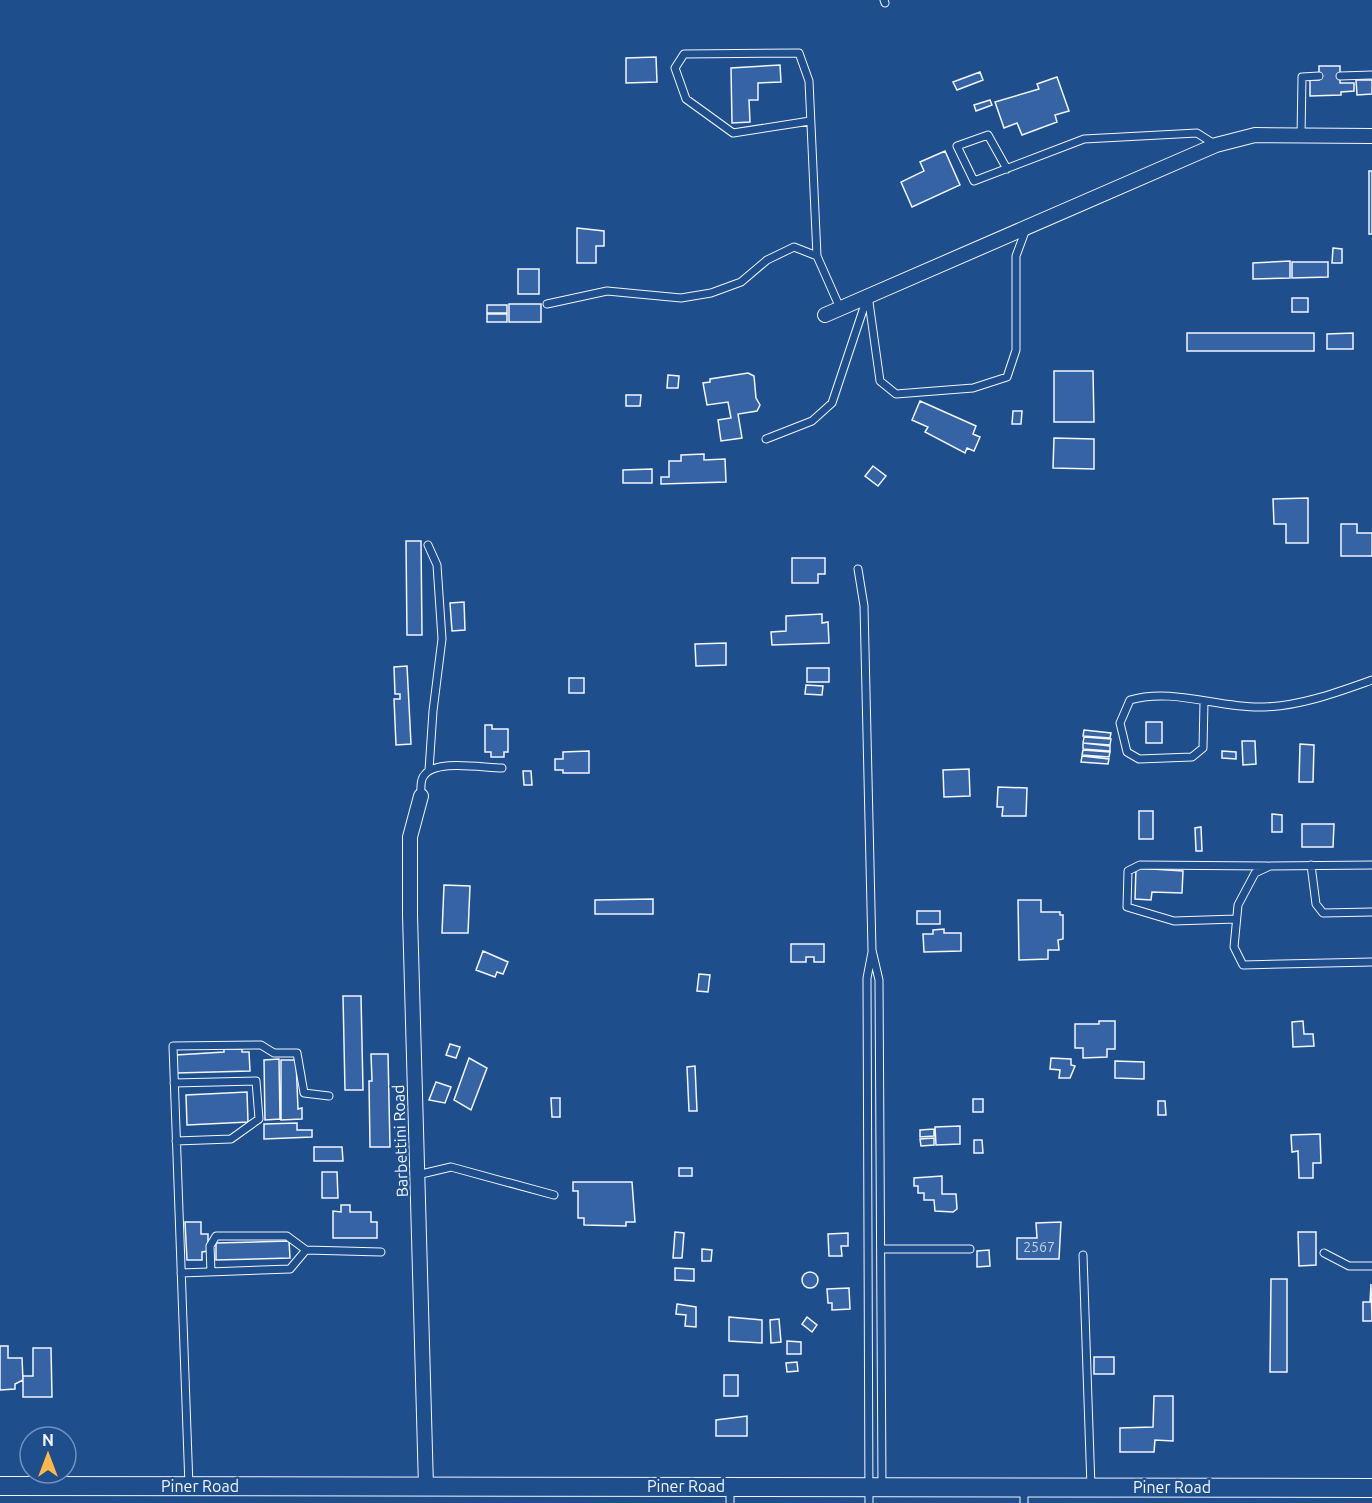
<svg xmlns="http://www.w3.org/2000/svg" width="1372" height="1503" viewBox="0 0 1372 1503" font-family="Ubuntu,sans-serif">
<style>
.building{fill:#3563a3;stroke:#f2f6ff;stroke-width:1.5}
.lines{fill:none;stroke-linecap:round;stroke-linejoin:round}
.service-casing{stroke:#f2f6ff;stroke-width:9}
.minor-casing{stroke:#f2f6ff;stroke-width:16}
.tertiary-casing{stroke:#f2f6ff;stroke-width:20}
.service{stroke:#1f4e8c;stroke-width:7}
.minor{stroke:#1f4e8c;stroke-width:14}
.tertiary{stroke:#1f4e8c;stroke-width:18}
.labels{text-anchor:middle;dominant-baseline:central;stroke-width:4.5;stroke-linejoin:round;paint-order:stroke}
.number-label{font-size:14px;fill:#c3d1e8}
.street-label{font-size:16px;fill:#f2f6ff;stroke:#1f4e8c}
</style>
<rect width="100%" height="100%" fill="#1f4e8c"/>
<path class="building" d="M656 57 657 82 626 83V58Z
M780 65 781 82 758 83V100H749L750 122 732 123 731 68Z
M1319 66H1340V83H1354V91L1341 92V95L1310 96V80H1319Z
M980 72 983 80 957 90 953 82Z
M1057 77 1069 111 1055 115 1057 122 1022 135 1017 123 1004 128 995 102 1039 89 1037 84Z
M1356 80H1372V94L1357 95Z
M990 100 992 105 976 111 974 105Z
M945 151 960 185 912 207 901 182 924 171 920 162Z
M1369 171H1372V234H1369Z
M577 228 604 231V246H596V263H577Z
M1333 248 1342 249V263H1332Z
M1290 261V278L1253 279V263Z
M1292 262H1328V277L1292 278Z
M518 269H539V294H518Z
M1292 298H1308V312H1292Z
M509 304H541V322H509Z
M487 305H507V313H487Z
M487 314H507V322H487Z
M1187 333H1314V351H1187Z
M1353 333V349H1327V334Z
M1054 371H1093L1094 422H1054Z
M748 373 754 376 756 398 760 405 757 411 738 414 742 438 721 441 718 420 731 418 728 402 707 405 703 383 710 382V379Z
M668 375 679 376 678 388H667Z
M626 395H641L640 406H626Z
M920 401 976 426 973 434 980 437 974 451 967 448 965 453 925 432 928 427 912 420Z
M1013 411H1022L1021 424H1012Z
M1054 438 1094 439V469L1053 468Z
M704 454V460L725 459 726 482 661 484V477H669V461H681V455Z
M873 466 886 476 878 486 865 476Z
M652 469V483H623V470Z
M1308 498V543H1286V524H1274L1273 499Z
M1341 524H1357V533H1372V556H1341Z
M406 541H421L422 635H407Z
M792 558H825V574H818V583H792Z
M464 602 465 630 452 631 450 603Z
M822 614V623L828 622 829 643 772 645 771 632 786 631V616Z
M726 643V665L696 666 695 644Z
M407 666 411 744 396 745 394 699H400V694H395L394 667Z
M807 668H829V682H807Z
M569 678H584V693H569Z
M806 685 823 686 822 695 805 694Z
M1146 722H1162V743H1146Z
M485 725H492V729H508V752H504V757H491V752H485Z
M1084 730 1111 733 1110 738 1083 736Z
M1084 737 1111 739 1110 745 1083 743Z
M1242 741H1255L1256 764 1243 765Z
M1083 743 1110 746V751L1083 749Z
M1300 744 1314 745 1313 782H1299Z
M1083 750 1110 752 1109 757 1082 755Z
M589 751V773H563V770H555V759H563V752Z
M1222 751 1236 752V759L1222 758Z
M1082 756 1109 759 1108 764 1081 762Z
M969 769 970 796 944 797 943 770Z
M523 771H531L532 785H524Z
M998 787 1027 788 1026 816H1002L1003 807H997Z
M1139 811H1153V839H1139Z
M1272 814 1282 815V832H1272Z
M1302 824H1334L1333 847H1302Z
M1201 827 1202 851H1196L1195 828Z
M1136 868 1183 871 1182 893 1152 892 1151 900 1135 899Z
M444 885 470 886 468 933H442Z
M653 899V914H595V900Z
M1018 900H1041V912H1060V915H1063V939L1058 940 1059 950H1048V959L1019 960Z
M917 911H940V924H917Z
M944 929V933H961V951L924 952 923 934H933V930Z
M791 944H824V962H814V957H806V962H791Z
M483 951 508 962 503 974 497 972 495 977 476 970Z
M699 974 710 975 708 992 697 991Z
M343 996H361L363 1090H345Z
M1099 1021H1115V1049H1107V1057L1083 1058V1048H1075V1024H1099Z
M1303 1021 1304 1034H1313L1314 1046 1293 1047 1292 1022Z
M450 1044 460 1047 456 1058 446 1055Z
M224 1049H242V1052H249L250 1071 177 1073 176 1055 224 1052Z
M371 1054H388L390 1147H370L369 1081H372Z
M469 1058 487 1068 471 1110 454 1100Z
M1051 1058 1071 1059V1065L1075 1066 1070 1078H1059L1060 1070 1050 1069Z
M279 1059 280 1119 265 1120 264 1060Z
M281 1060H296L298 1109 302 1108V1119L281 1120Z
M1115 1061 1144 1062V1079L1115 1078Z
M695 1066 697 1111H689L687 1067Z
M436 1082 451 1087 445 1103 429 1100Z
M247 1092 248 1122 187 1125 186 1095Z
M551 1098H560V1117H552Z
M973 1099H983V1112H973Z
M1158 1101H1165L1166 1115H1158Z
M297 1123V1130H312V1137L264 1139V1124Z
M960 1126V1144L936 1145 935 1127Z
M934 1129V1136L920 1137V1130Z
M1320 1134 1321 1163H1313V1178H1299L1298 1151 1292 1152 1291 1135Z
M934 1138V1145L921 1146 920 1139Z
M974 1140H982L983 1153H974Z
M314 1147H342L343 1161H314Z
M679 1168H692V1176H679Z
M322 1172H337L338 1198H322Z
M942 1176V1194H956L957 1209 953 1212 935 1211 934 1200H924V1193H918V1186H914V1178Z
M573 1182H632L635 1222H626V1226L584 1225V1218H578V1191H573Z
M341 1205H350V1212H371V1222H377V1238H333V1211L341 1212Z
M185 1222H201V1234H208V1251L202 1252V1260H187Z
M1061 1222 1059 1259H1017V1238H1037L1036 1223Z
M675 1232 684 1233 682 1258H673Z
M1298 1232H1316V1265L1299 1266Z
M848 1233V1246H841L842 1256H829L828 1234Z
M289 1241 290 1258 216 1260V1243Z
M702 1249 712 1250 711 1261H702Z
M989 1250 990 1266 977 1267V1251Z
M675 1268 694 1269V1281L675 1280Z
M802 1280a8 8 0 1 1 16 0a8 8 0 1 1-16 0Z
M1271 1279H1287V1372H1270Z
M1371 1284 1372 1321H1363V1302H1370Z
M849 1288 850 1309 832 1310V1303H828L827 1289Z
M677 1304 696 1307V1327L685 1326 686 1315 676 1314Z
M729 1317 762 1320V1343L729 1341Z
M807 1317 817 1325 812 1332 802 1324Z
M779 1319 781 1342 771 1343 770 1320Z
M787 1341 801 1342V1354H787Z
M0 1346H8V1358H22L23 1380 15 1384V1389L0 1390Z
M33 1348H51L52 1397H23V1376H33Z
M1094 1357H1114V1374H1094Z
M797 1362 798 1371 787 1372 786 1363Z
M724 1375H738V1396H724Z
M1154 1396H1173V1441L1155 1440 1154 1452H1120V1428L1153 1427Z
M747 1416V1436H716V1420Z"/>
<g class="lines">
<defs>
<path id="service" d="M884 0 885 3
M1340 76 1372 75
M810 121 733 133 686 99 675 68 684 54 799 53 809 81 817 256
M1301 136 1302 77 1319 76
M1007 169 988 135 957 146 974 181 1084 139 1197 133 1216 145
M547 304 607 291 681 298 711 293 741 282 767 260 794 247 817 256 840 308
M766 439 812 421 832 403 868 295 880 381 896 394 973 388 1007 377 1016 350V256L1026 229
M428 545 437 565 442 639 433 711 429 770
M858 569 864 606 872 950 879 980 882 1487
M1204 702 1203 748 1192 757 1139 759 1127 752 1120 723 1130 700C1173 687 1220 709 1264 707 1301 706 1338 692 1372 680
M421 796C421 790 420 782 423 777 433 758 483 768 502 768
M1311 865 1316 904 1323 913 1372 912
M1372 865 1270 866 1255 873 1238 905 1234 947 1243 965 1372 962
M1236 919 1174 921 1127 907 1128 871 1140 865 1267 866
M174 1083 256 1081 259 1119 231 1139 176 1141
M417 1175 451 1167 554 1195
M881 1249H970
M1324 1253 1349 1266H1372
M1083 1255 1091 1487
M211 1272 210 1246 216 1236H287L306 1250
M181 1273 290 1269 306 1250 381 1252
M189 1486 173 1046 261 1045 274 1053H297L304 1093 329 1096
M730 1503V1489
M869 1503 867 978 872 952
M1024 1503V1490"/>
<path id="minor" d="M825 315 1216 145 1255 135 1372 136
M421 796 410 837V915L426 1487"/>
<path id="tertiary" d="M0 1486 1372 1488"/>
</defs>
<use href="#service" class="service-casing"/>
<use href="#minor" class="minor-casing"/>
<use href="#tertiary" class="tertiary-casing"/>
<use href="#service" class="service"/>
<use href="#minor" class="minor"/>
<use href="#tertiary" class="tertiary"/>
</g>
<g class="labels">
<g class="number-label">
<text x="1039" y="1247">2567</text>
</g>
<g class="street-label">
<text transform="translate(400 1141) rotate(-92)">Barbettini Road</text>
<text x="200" y="1486">Piner Road</text>
<text x="686" y="1486">Piner Road</text>
<text x="1172" y="1487">Piner Road</text>
</g>
</g>
<g transform="translate(48 1455)"><circle r="28" fill="#1f4e8c" stroke="#7391ba" stroke-width="1.5"/>
<path d="M0-4.5L10 22L0 15L-10 22Z" fill="#ffb74d"/>
<text y="-9" font-size="16" font-weight="bold" text-anchor="middle" fill="#f2f6ff">N</text>
</g>
</svg>
